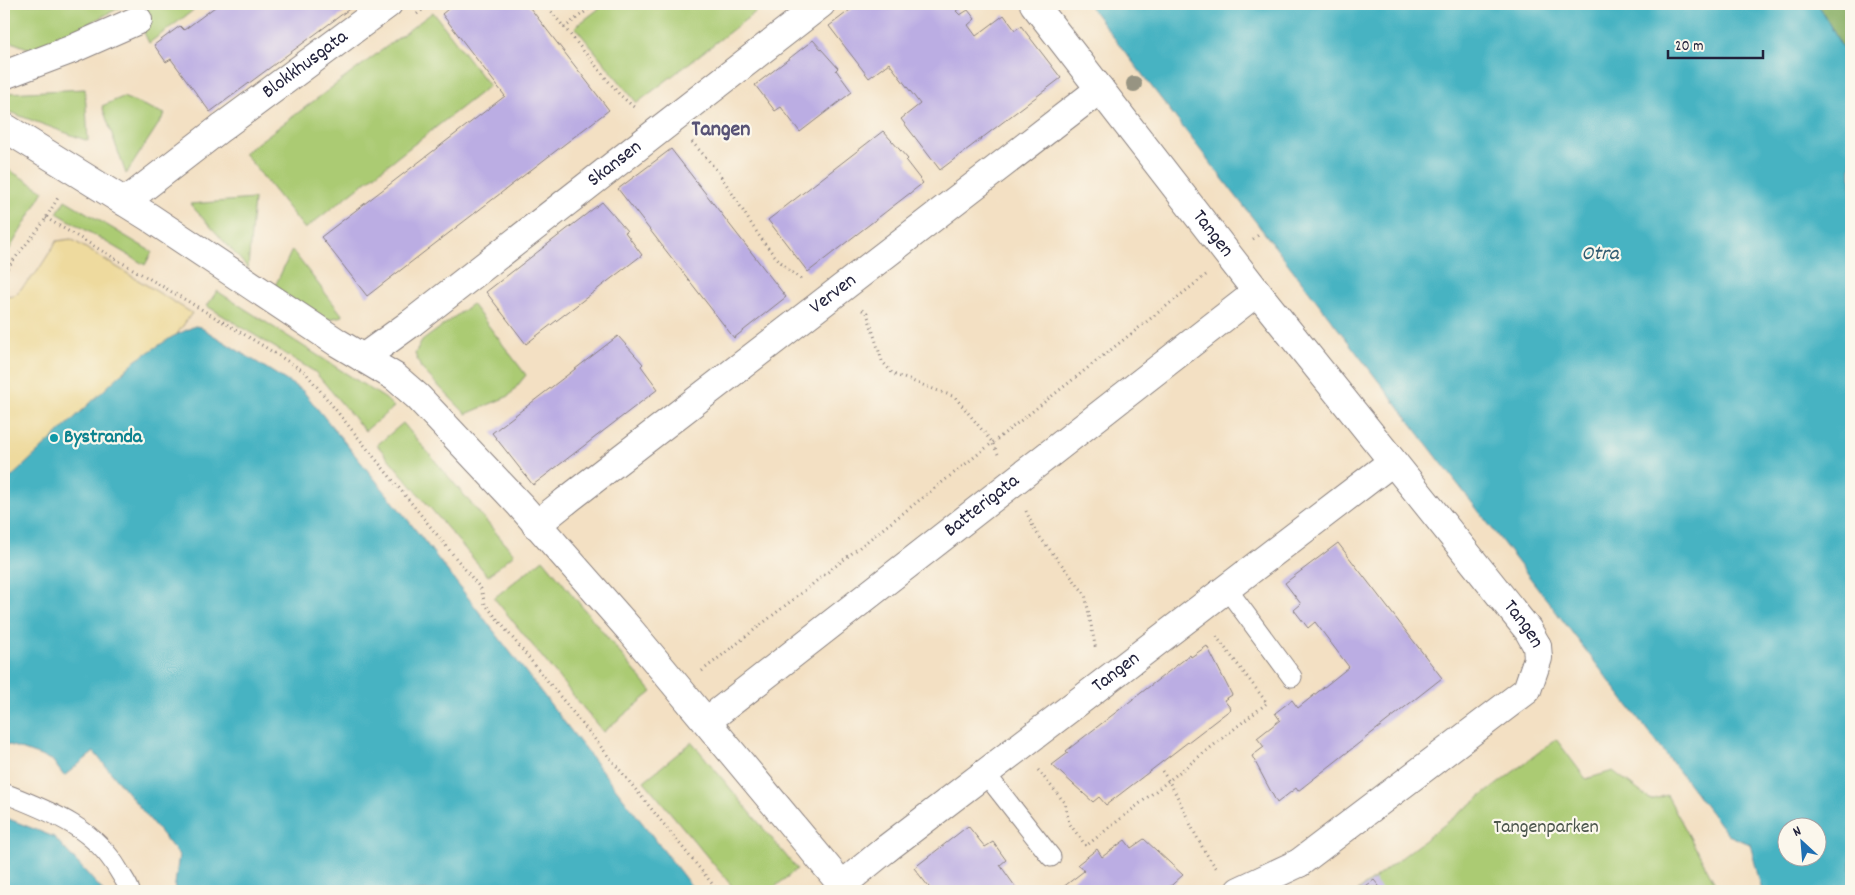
<svg xmlns="http://www.w3.org/2000/svg" width="1855" height="895" viewBox="0 0 1855 895" font-family="Dekko,sans-serif">
<style>
.green{fill:#abcb73;stroke:#667657}
.forest{fill:#88af65;stroke:#556850}
.sand{fill:#eeda9e;stroke:#887e6c}
.water{fill:#46b3c2;stroke:#346a7e;fill-rule:evenodd}
.building{fill:#bbade3}
.lines{fill:none;stroke-linecap:round;stroke-linejoin:round}
.service-casing{stroke:#8a817f;stroke-width:21}
.pedestrian-casing{stroke:#8a817f;stroke-width:30}
.minor-casing{stroke:#8a817f;stroke-width:30}
.tertiary-casing{stroke:#8a817f;stroke-width:30}
.path{stroke:#8a817f;stroke-width:3;stroke-dasharray:1 4;stroke-linecap:butt}
.service{stroke:#fff;stroke-width:19}
.pedestrian{stroke:#fff;stroke-width:28}
.minor{stroke:#fff;stroke-width:28}
.tertiary{stroke:#fff;stroke-width:28}
.tree{fill:#979482}
.culture-dot{fill:#0f9aa8;stroke:#fbf7ec;stroke-width:2}
.labels{text-anchor:middle;dominant-baseline:central;stroke-width:4.5;stroke-linejoin:round;paint-order:stroke}
.street-label{font-size:20px;fill:#22223b;stroke:#fbf7ec}
.culture-label{font-size:20px;font-weight:bold;fill:#0d838f;stroke:#fbf7ec;text-anchor:start}
.park-label{font-size:20px;fill:#4b554c;stroke:#fbf7ec}
.water-label{font-size:21px;font-style:italic;fill:#305c71;stroke:#fbf7ec}
.quarter-label{font-size:22px;font-weight:bold;fill:#585376;stroke:#fbf7ec}
</style>
<rect width="100%" height="100%" fill="#fbf7ec"/>
<filter id="ink" filterUnits="userSpaceOnUse"><feTurbulence type="fractalNoise" baseFrequency=".02" numOctaves="2"/><feDisplacementMap in="SourceGraphic" scale="10" xChannelSelector="R" yChannelSelector="G"/><feConvolveMatrix kernelMatrix="1 2 1 2 8 2 1 2 1" color-interpolation-filters="sRGB"/></filter>
<filter id="wash" filterUnits="userSpaceOnUse"><feTurbulence type="fractalNoise" baseFrequency=".0096" numOctaves="4" result="noise"/><feDisplacementMap in="SourceGraphic" scale="20" xChannelSelector="R" yChannelSelector="G"/><feGaussianBlur stdDeviation="1.12" result="paint"/><feColorMatrix in="noise" values="0 0 0 0 0 0 0 0 0 0 0 0 0 0 0 0 0 1.4 0 .05"/><feComposite in="paint" operator="in"/></filter>
<g filter="url(#wash)">
<rect width="100%" height="100%" fill="#f3e0c3"/>
<path class="green" d="M4 4H202L149 43 138 20 125 5 35 51 4 39Z
M605 4H766L637 103 575 27Z
M433 12 489 86 305 229 244 153Z
M85 89 88 141 4 110V98L7 93Z
M123 97 165 114 126 174 102 106Z
M4 167 44 191 9 250 4 246Z
M254 199 248 268 190 204Z
M65 200 152 252 145 265 57 213Z
M292 250 343 316 325 320 274 288Z
M217 291 386 399 394 407 365 431 315 372 207 306Z
M472 304 526 375 509 396 466 414 421 368 415 354 422 341Z
M403 423 514 554 488 576 377 445Z
M543 559 652 692 603 732 494 598Z
M1556 739 1586 779 1613 771 1651 800 1667 795 1719 891H1358Z
M692 742 797 869 770 891H736L644 781Z"/>
<path class="forest" d="M1818 4H1851V63Z"/>
<path class="sand" d="M71 239 192 313 132 397 4 558V296L15 295 37 272 57 241Z"/>
<path class="water" d="M1088 4H1818L1851 63V891H1762L1750 844 1728 835ZM1788 828H1818V858H1788Z
M195 326 200 327 303 391 408 520 695 891H174L179 855 94 752 64 776 52 760 4 743V484L136 360 172 337Z
M4 817 54 837 103 891H4Z"/>
<g id="blocks">
<path class="building" d="M219 4H356L210 112 171 59 166 62 154 45 180 26 184 30Z
M454 4H527L609 110 367 296 321 237 505 96 442 14Z
M858 4H965L956 11 960 15 968 10 975 19 968 25 976 36 1004 15 1015 30 1021 26 1061 78 940 170 901 119 920 104 889 63 869 78 829 26Z
M813 40 838 68 836 70 852 92 800 132 781 107 775 111 755 85Z
M883 131 908 159 906 161 923 183 808 272 768 220Z
M671 149 786 297 734 338 618 189Z
M602 202 627 231 625 232 642 255 526 344 486 292Z
M618 336 643 364 641 366 658 389 533 485 492 433Z
M1338 543 1442 678 1298 791 1296 788 1277 803 1252 756 1264 747 1257 738 1280 720 1275 713 1292 700 1298 708 1349 667 1315 622 1308 628 1294 610 1301 604 1285 583Z
M1207 646 1232 695 1224 700 1231 709 1106 805 1099 797 1093 802 1052 765 1068 753 1066 751 1190 655 1191 657Z
M968 826 985 847 993 842 1006 860 1000 865 1017 889 1015 891H932L914 868Z
M1144 839 1183 875 1165 891H1058L1084 871 1078 864 1097 849 1102 857 1125 840 1131 848Z
M1374 880 1383 891H1359Z"/>
</g>
</g>
<g filter="url(#ink)">
<use href="#blocks" fill-opacity="0" stroke="#8a817f" stroke-width="1"/>
<g class="lines">
<defs>
<path id="service" d="M1227 589 1292 677
M985 773 1051 857
M4 793C49 811 94 827 119 871 123 878 128 884 130 891"/>
<g id="pedestrian">
<path d="M4 75 70 50 138 20"/>
<path d="M4 127 149 217 338 343 395 377 418 397 520 505 630 630 847 891"/>
<path d="M125 202 222 127"/>
<path d="M363 358 410 324"/>
<path d="M536 525 566 501"/>
<path id="s1" d="M707 721 1257 292"/>
<path d="M842 885 886 849"/>
<path d="M1239 891 1299 863"/>
</g>
<g id="minor">
<path id="s2" d="M222 127 388 4"/>
<path id="s3" d="M410 324 821 4"/>
<path id="s4" d="M566 501 1100 89"/>
<path id="s5" d="M886 849 1392 462"/>
<path d="M1299 863 1527 690 1538 658 1537 646"/>
</g>
<g id="tertiary">
<path id="s6" d="M1034 4 1257 292 1528 630 1537 646"/>
</g>
</defs>
<use href="#service" class="service-casing"/>
<use href="#pedestrian" class="pedestrian-casing"/>
<use href="#minor" class="minor-casing"/>
<use href="#tertiary" class="tertiary-casing"/>
<path class="path" d="M545 4 619 94 636 109
M417 14 430 4
M564 28 595 4
M692 142C703 154 715 167 724 181 750 219 763 252 802 280
M46 218 252 339 305 372 481 589 485 604 718 891
M1253 239 1260 234
M4 272 43 223 59 196
M862 310 867 313 882 361 893 374 955 397 992 442 999 456
M1026 511 1035 531 1085 594 1096 650
M702 671 1206 275
M1038 770 1065 803 1069 823 1086 846 1267 703 1216 636
M1162 771C1184 802 1193 840 1218 870"/>
<use href="#service" class="service"/>
<use href="#pedestrian" class="pedestrian"/>
<use href="#minor" class="minor"/>
<use href="#tertiary" class="tertiary"/>
</g>
<circle class="tree" cx="1134" cy="84" r="8"/>
</g>
<circle class="culture-dot" cx="54" cy="438" r="5"/>
<g class="labels">
<g class="street-label">
<text stroke="none"><textPath href="#s2" startOffset="104">Blokkhusgata</textPath></text>
<text stroke="none"><textPath href="#s3" startOffset="260">Skansen</textPath></text>
<text stroke="none"><textPath href="#s6" startOffset="291">Tangen</textPath></text>
<text stroke="none"><textPath href="#s4" startOffset="338">Verven</textPath></text>
<text stroke="none"><textPath href="#s1" startOffset="349">Batterigata</textPath></text>
<text stroke="none"><textPath href="#s6" startOffset="790">Tangen</textPath></text>
<text stroke="none"><textPath href="#s5" startOffset="290">Tangen</textPath></text>
</g>
<g class="culture-label">
<text x="64" y="438">Bystranda</text>
</g>
<g class="park-label">
<text x="1546" y="828">Tangenparken</text>
</g>
<g class="water-label">
<text x="1600" y="255">Otra</text>
</g>
<g class="quarter-label">
<text x="721" y="130">Tangen</text>
</g>
</g>
<rect width="1855" height="895" fill="none" stroke="#fbf7ec" stroke-width="20"/>
<g transform="translate(1802 842) rotate(334)"><circle r="24" fill="#fbf7ec" stroke="#a4a2a5"/>
<path d="M0-4L9 19L0 12L-9 19Z" fill="#1f6fb2"/>
<text y="-8" font-size="14" font-weight="bold" text-anchor="middle" fill="#22223b">N</text>
</g>
<path d="M1668 50v8h95v-8" fill="none" stroke="#22223b" stroke-width="2.5"/>
<text x="1675" y="50" font-size="15" fill="#22223b" stroke="#fbf7ec" stroke-width="4" paint-order="stroke">20 m</text>
</svg>
